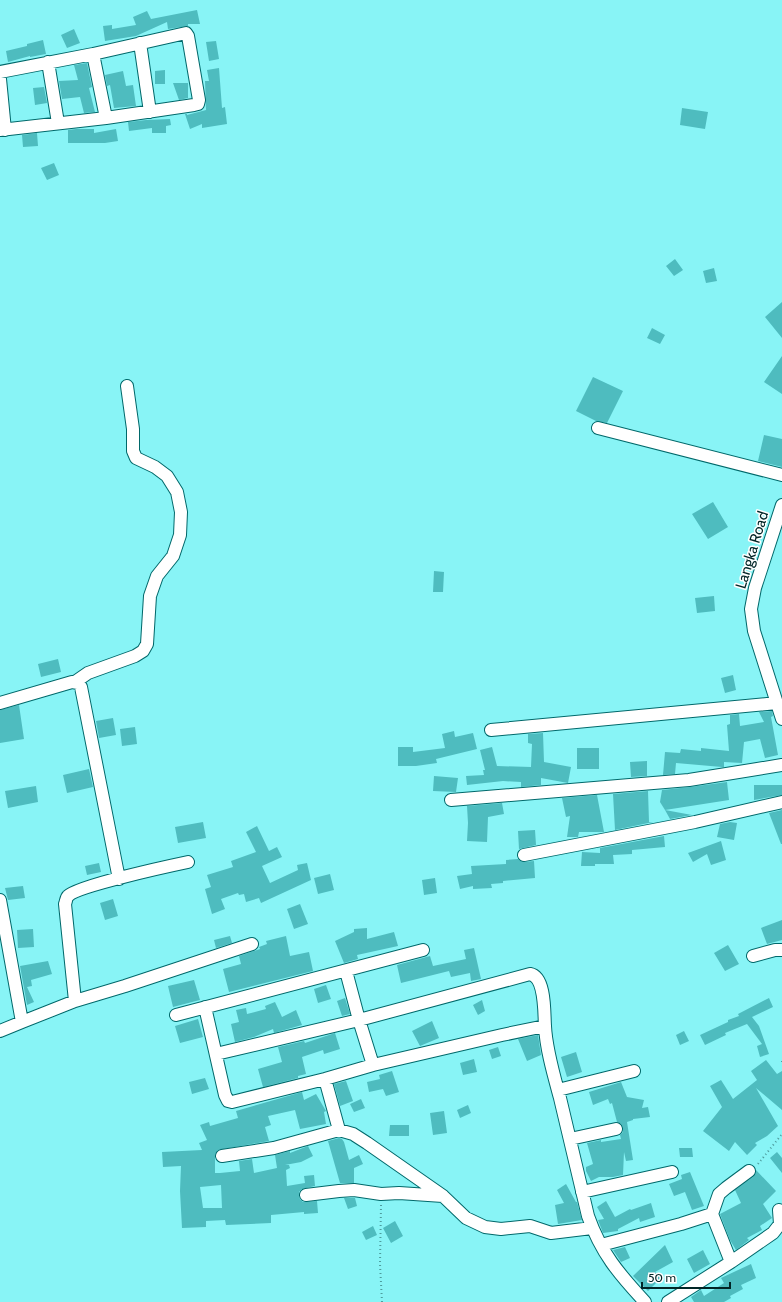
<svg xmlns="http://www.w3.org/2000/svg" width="782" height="1302" viewBox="0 0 782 1302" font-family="Cabin,sans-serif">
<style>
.building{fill:#4ebcbf;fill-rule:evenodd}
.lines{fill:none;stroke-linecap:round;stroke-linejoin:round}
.minor-casing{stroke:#00686a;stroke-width:14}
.path{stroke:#4e9c9d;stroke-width:2;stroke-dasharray:1 3;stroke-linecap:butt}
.minor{stroke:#fff;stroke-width:12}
.labels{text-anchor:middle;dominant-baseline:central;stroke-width:3;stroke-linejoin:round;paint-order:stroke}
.street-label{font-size:15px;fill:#012526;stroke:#fff}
</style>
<rect width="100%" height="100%" fill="#88f4f6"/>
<path class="building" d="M197 10 200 24H188V26L168 29 167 22 136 36 105 41 103 26 112 25V29L136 25 133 17 147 11 151 19Z
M74 29 80 43 67 48 61 35Z
M43 40 46 54 30 57V56L8 62 6 51 27 46V44Z
M216 41 219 59 209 61 206 42Z
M87 63 92 87 89 88 95 112 84 113 80 97 62 99 59 81 78 80 74 65Z
M219 68 222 108 225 107 227 124 202 128V124L190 129 185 114H187V115L206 110 205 81H209L207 70Z
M165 70V84H155V71Z
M123 71 126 86 133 85 136 106 114 108 110 85 107 86 105 75Z
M173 83H188V98L179 100Z
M44 87 47 103 35 105 33 88Z
M682 108 708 112 705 129 680 125Z
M170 119 171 125 166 126V133H152V128L129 131 128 122 146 120Z
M76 129H94V133L116 129 118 141 105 143H68V130Z
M37 133 38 146 23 147 22 135Z
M54 163 59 175 47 180 41 168Z
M675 259 683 270 674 276 666 266Z
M714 268 717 281 706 283 703 271Z
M782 302V338L765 317Z
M652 328 665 335 660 344 647 338Z
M782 356V394L764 382Z
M593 377 623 391 607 423 596 421 576 411Z
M764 435 782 439V467L758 461Z
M713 502 728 527 708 539 692 514Z
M434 571 444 572 443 592H433Z
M714 596 715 611 697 613 695 598Z
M58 659 61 672 41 677 38 664Z
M733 675 736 690 725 693 721 678Z
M19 705 24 739 0 743V710Z
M772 711 773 716 771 717 778 755 765 758 760 739 744 742 742 763 724 762V767H722L676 763 675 774 663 775 665 752 680 753 681 749 701 751V748L729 751 727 725 730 724V715L739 714 740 726 764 722 759 712Z
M113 718 116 735 99 738 96 721Z
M135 727 137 744 122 746 120 729Z
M454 731 455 737 473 733 477 749 436 759 437 763 416 766H398V747H413V752L445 748 442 734Z
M543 733 544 762 571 767 568 783 541 778V785L521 787V782L503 781 467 785 466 776 484 775 483 770H485L480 750 492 747 497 766 531 767 532 744 528 743V734Z
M577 748H599V769H577Z
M647 761V776L631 777 630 762Z
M89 769 93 787 67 793 63 775Z
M434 776 458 778 456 792 433 791Z
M727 782 729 800 665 810 660 802 662 790 690 787Z
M754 785H782V795L754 800Z
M36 786 38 802 8 808 5 791Z
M648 791 649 822H653L615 830 613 794Z
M597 795 604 832H579L578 837H567L570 816 566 817 562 798Z
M502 803 504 814 488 817 487 842 467 841 468 823 467 806Z
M665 810 692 815 670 819Z
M782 810V844H781L769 813Z
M203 822 206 838 178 843 175 827Z
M730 822 737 823 734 840 717 837 720 824Z
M257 826 269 851 277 847 282 857 262 866 270 883 298 870 297 865 307 863 311 880 261 903 259 898 246 902 244 894 239 895 238 893 221 899 225 909 212 914 205 889 211 887 207 875 233 867 231 861 256 852 246 832Z
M535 830 536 845 519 849 518 831Z
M664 836 665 847 632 850V854L613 855 614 864H595V866H581L582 852 600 853V848Z
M721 841 726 860 711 865 707 854 693 862 688 853Z
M518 859 522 862 534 861 535 878 503 881V883L491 884 492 888 473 889V886L460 889 457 876 472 874 471 866 506 864V860Z
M99 863 101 872 87 875 85 866Z
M330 874 334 890 318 894 314 878Z
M435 878 437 893 424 895 422 880Z
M23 886 25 898 8 900 5 888Z
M113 899 118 916 105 920 100 903Z
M300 904 308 924 294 929 287 909Z
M782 920V940L767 944 761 928Z
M367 928V939L394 932 398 946 357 955 358 959 344 963 335 941 354 932V929Z
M33 929 34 947 18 948 17 930Z
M230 936 232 943 216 948 214 940Z
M286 936 290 956 309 952 313 971 229 992 223 969 241 964 239 956 260 949 259 947 267 944 266 941Z
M728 945 739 964 725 971 714 953Z
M474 948 481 979 471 981 470 973 451 977 449 971 401 983 397 965 430 956 433 966 466 959 464 950Z
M48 961 52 974 31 980 32 986 27 987 34 1002 27 1005 20 966Z
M194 980 200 1000 173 1007 168 986Z
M326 985 331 999 318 1003 314 989Z
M345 998 350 1014 342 1016 337 1001Z
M769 998 773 1007 752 1017 759 1026 769 1054 760 1057 757 1046 762 1044 747 1024 725 1033 726 1035 705 1045 700 1035 728 1022V1020L739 1016 738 1014Z
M482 1000 485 1011 478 1015 473 1005Z
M275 1002 282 1017 296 1010 302 1025 274 1033 273 1029 254 1037 235 1042 231 1024 239 1022 236 1010 246 1008 247 1014 266 1009 265 1006Z
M198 1019 203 1037 180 1043 175 1026Z
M432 1021 439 1038 420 1046 412 1031Z
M684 1031 689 1041 680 1045 676 1035Z
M335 1033 340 1049 324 1054 323 1050 302 1057 306 1074 298 1076V1078L263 1087 258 1069 282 1062 278 1047 304 1041 305 1043Z
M538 1035 541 1055 527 1061 518 1039Z
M498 1047 501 1056 492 1059 489 1050Z
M576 1052 582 1072 567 1077 561 1057Z
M474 1059 477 1072 463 1075 460 1063Z
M766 1060 777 1074 782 1071V1110L756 1088 778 1126 767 1136 755 1143 757 1145 747 1155 735 1142 729 1151 703 1131 722 1107 710 1086 721 1080 733 1099 757 1080 751 1071Z
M392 1071 399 1092 386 1096 383 1089 369 1092 367 1082 380 1079 379 1075Z
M205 1078 209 1089 192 1094 189 1082Z
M346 1081 353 1101 340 1106 334 1084Z
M621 1082 627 1097 644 1100 642 1108 648 1107 650 1117 633 1119V1120L627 1122 633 1160 626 1161 624 1152 623 1175 613 1177H599L591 1181 586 1171V1167L593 1164 587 1143 601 1140V1142L621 1139 620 1135 623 1132V1128L621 1124 617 1122 612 1103 610 1104 608 1099 593 1105 589 1092Z
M302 1092 304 1100 316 1094 326 1111 324 1112 326 1124 300 1129 295 1110 268 1116 271 1125 265 1127 269 1141 218 1150 215 1154V1173H220L240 1171 239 1161 252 1159 254 1173 277 1168 275 1155 290 1151V1153L308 1146 313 1156 301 1162 285 1165H289L290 1168 286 1170 287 1186 305 1183 304 1176 314 1175 315 1186 302 1189 299 1192V1196L300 1199 303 1202 317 1201 318 1213 304 1214V1212L271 1215V1223L226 1225 225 1220 206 1221V1227L182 1228 180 1191 181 1166 163 1167 162 1152 202 1150 199 1143 207 1140 200 1125 209 1122 210 1126 238 1118 236 1111ZM221 1185 222 1208H203L200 1187Z
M361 1099 365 1108 354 1112 350 1104Z
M468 1105 471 1113 460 1118 457 1110Z
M444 1111 447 1133 433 1135 430 1113Z
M390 1125H409V1136H389Z
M339 1138 342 1139 344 1142 349 1160 359 1155 363 1164 354 1168V1183H340L328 1141Z
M679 1148H692L693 1157H680Z
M777 1152 782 1158V1173L770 1158Z
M756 1170 776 1191 763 1204 772 1218 760 1226 762 1230 747 1238 749 1240 736 1250 730 1240 720 1214 741 1203 735 1190 753 1177Z
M690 1172 704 1206 692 1210 685 1192 674 1196 669 1184 682 1179 681 1175Z
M566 1184 576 1202H577L582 1220 558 1224 555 1205 564 1203 557 1190Z
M344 1198H355L357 1206 348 1209Z
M606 1201 615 1217 630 1209 631 1210 651 1203 655 1217 640 1222 639 1218 618 1229V1231L603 1233 598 1220 604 1219 597 1207Z
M395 1221 403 1236 391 1243 383 1228Z
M373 1226 377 1235 366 1240 362 1232Z
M665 1245 673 1262 655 1272 661 1278 648 1291 633 1276Z
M625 1247 630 1258 621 1262 613 1250Z
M703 1250 710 1264 694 1273 687 1259Z
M751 1264 756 1278 741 1285 743 1289 730 1296 731 1298 724 1302H694L691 1297 701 1290 704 1296 724 1283 721 1278Z"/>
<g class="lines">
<defs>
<path id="minor" d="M140 43 150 112
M93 54 106 118
M48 62 58 123
M0 72 93 54 186 33 188 36 199 100 198 104 194 105 106 118 0 130
M0 79 5 130
M598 428 782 475
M782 505 755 588 751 609 754 631 782 719
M75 682 88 673 135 656 143 651 147 644 150 596 157 576 173 556 180 535 181 512 177 492 167 476 155 467 136 458 133 451V429L127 386
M0 703 72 682 78 683 81 687 119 879
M491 730 777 703
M451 800 689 780 782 765
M524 855 695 822 782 802
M0 900 22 1022 0 1031
M753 956 775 950H782
M346 971 359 1020 373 1065
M75 1001 65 904C66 902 66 898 68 896 77 886 169 866 188 862
M205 1007 225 1095 228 1101 232 1102 325 1079 373 1065 502 1035 545 1026
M176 1015 423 950
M22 1022 75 1001 125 986 252 944
M216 1054 359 1020 530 974C546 977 544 1014 545 1026 546 1049 554 1076 560 1098 569 1137 579 1177 588 1216 601 1253 619 1274 645 1302
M325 1079 339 1130
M558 1090 634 1071
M570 1139 616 1129
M222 1156 274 1148 339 1130 353 1134 367 1143 443 1196 466 1218 485 1227 501 1229 530 1226 551 1233 592 1228
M582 1192 672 1172
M306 1195 339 1191 354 1190 381 1194 399 1193 443 1196
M712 1214 731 1262
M601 1245 681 1224 712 1214 719 1194 726 1188 749 1171
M668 1302 731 1262 773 1233 780 1224 779 1210"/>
</defs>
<use href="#minor" class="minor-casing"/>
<path class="path" d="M782 1061V1062
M758 1164 782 1134
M381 1205 380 1264 382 1302"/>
<use href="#minor" class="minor"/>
</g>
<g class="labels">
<g class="street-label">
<text transform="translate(752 550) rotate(-73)">Langka Road</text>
</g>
</g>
<path d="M642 1282v6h88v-6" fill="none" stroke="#012526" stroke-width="2"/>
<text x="648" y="1282" font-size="12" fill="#012526" stroke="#ffffff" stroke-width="3" paint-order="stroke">50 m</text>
</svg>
